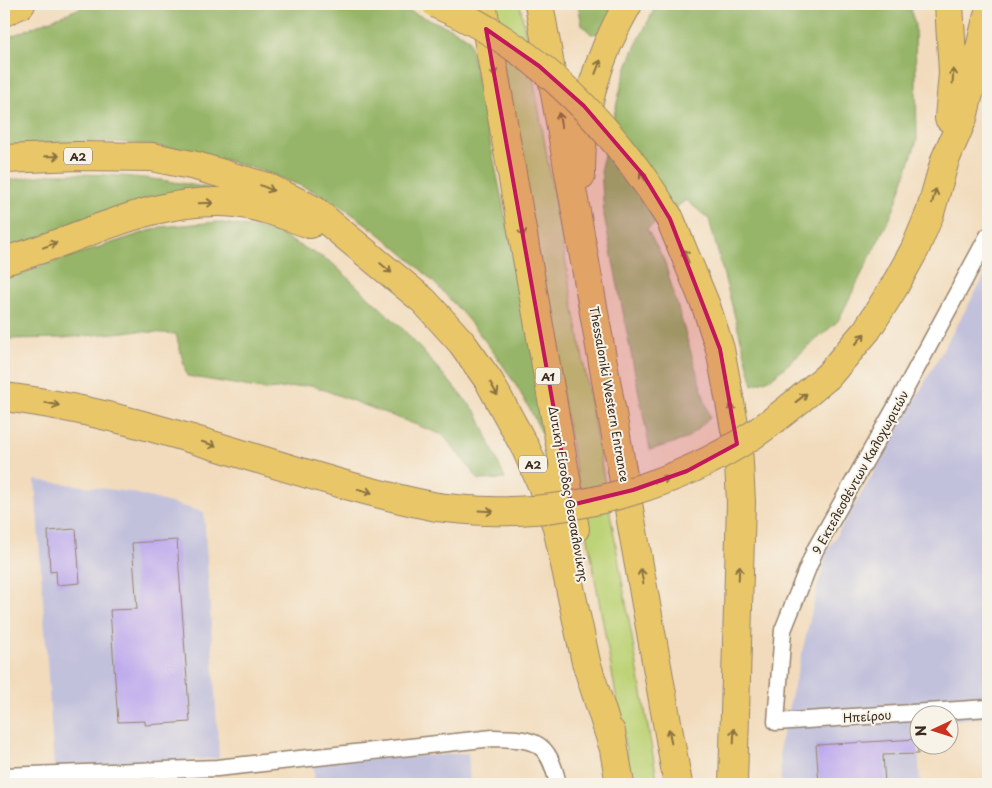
<svg xmlns="http://www.w3.org/2000/svg" width="992" height="788" viewBox="0 0 992 788" font-family="'Playpen Sans',sans-serif">
<style>
.industrial{fill:#c2c1dc}
.green{fill:#bdd377;stroke:#7c7e4a}
.forest{fill:#96b568;stroke:#687043}
.building{fill:#bdaaed}
.lines{fill:none;stroke-linecap:round;stroke-linejoin:round}
.minor-casing{stroke:#96826d;stroke-width:19}
.motorway-casing{stroke:#96826d;stroke-width:30}
.minor{stroke:#fff;stroke-width:16}
.motorway{stroke:#e9c769;stroke-width:28}
.motorway-bridge-casing{stroke:#96826d;stroke-width:30;stroke-linecap:butt}
.motorway-bridge{stroke:#e9c769;stroke-width:28}
.oneway{stroke:#897140}
.marked{fill:#c2185b;fill-opacity:0.2;stroke:#c2185b;stroke-width:4;stroke-linejoin:round}
.labels{text-anchor:middle;dominant-baseline:central;stroke-width:4;stroke-linejoin:round;paint-order:stroke}
.shield{fill:#f7f3e8;stroke:#73665b;stroke-width:1}
.shield-label{font-size:11px;font-weight:bold;fill:#3b2a1e}
.street-label{font-size:12px;fill:#3b2a1e;stroke:#f7f3e8}
</style>
<rect width="100%" height="100%" fill="#f7f3e8"/>
<filter id="ink" filterUnits="userSpaceOnUse"><feTurbulence type="fractalNoise" baseFrequency=".02" numOctaves="2"/><feDisplacementMap in="SourceGraphic" scale="10" xChannelSelector="R" yChannelSelector="G"/><feConvolveMatrix kernelMatrix="1 2 1 2 8 2 1 2 1" color-interpolation-filters="sRGB"/></filter>
<filter id="wash" filterUnits="userSpaceOnUse"><feTurbulence type="fractalNoise" baseFrequency=".0096" numOctaves="4" result="noise"/><feDisplacementMap in="SourceGraphic" scale="20" xChannelSelector="R" yChannelSelector="G"/><feGaussianBlur stdDeviation="1.12" result="paint"/><feColorMatrix in="noise" values="0 0 0 0 0 0 0 0 0 0 0 0 0 0 0 0 0 1.4 0 .05"/><feComposite in="paint" operator="in"/></filter>
<g filter="url(#wash)">
<rect width="100%" height="100%" fill="#f2dbbc"/>
<path class="industrial" d="M988 270V717L950 720V716H920L919 722 917 723 920 784H781L780 743 826 553 873 474Z
M35 480 130 492 204 512 219 758 54 768Z
M468 753 470 784H315L313 762Z
M163 781V784H4Z"/>
<path class="green" d="M492 4H520L658 784H632Z"/>
<path class="forest" d="M90 4H392L452 29 469 39 556 463C540 429 524 395 502 364 457 300 398 241 330 200 310 188 286 180 264 172 178 143 94 133 4 149V39Z
M578 4H618L601 33 591 34 582 25Z
M657 4H910L915 26 917 140 894 209 838 321 772 378 753 385 709 219 686 200 647 229 664 260 710 418 686 439 650 450 604 215 601 167 623 79 633 51Z
M53 174C114 173 171 179 231 193L4 255V181Z
M217 222 273 231 331 262 403 329 477 413 505 479 479 480 443 435 311 385 268 390 187 376 176 334 134 331 63 338 4 339V278L161 227Z"/>
<g id="blocks">
<path class="building" d="M76 529 80 583 57 585 56 571 50 572 48 531Z
M177 540 190 722 145 725V721L118 722 110 610 137 609 132 543Z
M917 739 918 754 883 755 885 784H819L816 745Z"/>
</g>
</g>
<g filter="url(#ink)">
<use href="#blocks" fill-opacity="0" stroke="#96826d" stroke-width="1"/>
<g class="lines">
<defs>
<path id="minor" d="M988 236 894 410 815 550 783 630 776 722 988 708
M4 776 217 768 493 738C535 739 548 740 558 784"/>
<path id="motorway" d="M482 4 575 529
M539 4 678 784
M949 4 953 73 949 118
M4 12 21 4
M4 159 78 156 152 157 196 166 267 187 314 210 424 301 462 343 489 381 526 449 542 485 557 527 586 662 614 749
M581 175C580 114 598 56 628 4
M670 219 706 306 720 349 738 445 741 502 733 784
M4 261C82 240 152 195 236 203 261 206 287 216 310 224
M828 376 867 330 894 287 915 249 930 213 945 160 963 118 988 15
M4 397C153 415 291 478 437 507
M611 732 620 784"/>
</defs>
<use href="#minor" class="minor-casing"/>
<use href="#motorway" class="motorway-casing"/>
<use href="#minor" class="minor"/>
<use href="#motorway" class="motorway"/>
<defs>
<path id="motorway-bridge" d="M436 4C537 46 613 127 670 219
M437 507C455 509 473 511 490 511 579 514 679 484 753 435 780 417 804 396 828 376"/>
</defs>
<use href="#motorway-bridge" class="motorway-bridge-casing"/>
<use href="#motorway-bridge" class="motorway-bridge"/>
</g>
<defs><path id="oneway-shaft" d="M-6 0H5M1.5-3L5.5 0L1.5 3" fill="none" stroke-width="1.6" stroke-linecap="round" stroke-linejoin="round" transform="scale(1.25)"/></defs>
<g class="oneway">
<use href="#oneway-shaft" transform="translate(598 67) rotate(-69)"/>
<use href="#oneway-shaft" transform="translate(493 69) rotate(80)"/>
<use href="#oneway-shaft" transform="translate(953 76) rotate(-87)"/>
<use href="#oneway-shaft" transform="translate(560 120) rotate(-100)"/>
<use href="#oneway-shaft" transform="translate(52 156) rotate(-1)"/>
<use href="#oneway-shaft" transform="translate(644 178) rotate(-124)"/>
<use href="#oneway-shaft" transform="translate(267 188) rotate(22)"/>
<use href="#oneway-shaft" transform="translate(934 196) rotate(-75)"/>
<use href="#oneway-shaft" transform="translate(206 203) rotate(-2)"/>
<use href="#oneway-shaft" transform="translate(522 229) rotate(80)"/>
<use href="#oneway-shaft" transform="translate(50 245) rotate(-20)"/>
<use href="#oneway-shaft" transform="translate(686 256) rotate(-112)"/>
<use href="#oneway-shaft" transform="translate(386 268) rotate(40)"/>
<use href="#oneway-shaft" transform="translate(860 339) rotate(-50)"/>
<use href="#oneway-shaft" transform="translate(494 389) rotate(61)"/>
<use href="#oneway-shaft" transform="translate(801 398) rotate(-38)"/>
<use href="#oneway-shaft" transform="translate(52 404) rotate(12)"/>
<use href="#oneway-shaft" transform="translate(732 411) rotate(-99)"/>
<use href="#oneway-shaft" transform="translate(209 444) rotate(17)"/>
<use href="#oneway-shaft" transform="translate(662 480) rotate(-20)"/>
<use href="#oneway-shaft" transform="translate(365 491) rotate(16)"/>
<use href="#oneway-shaft" transform="translate(486 511) rotate(3)"/>
<use href="#oneway-shaft" transform="translate(739 573) rotate(-88)"/>
<use href="#oneway-shaft" transform="translate(642 576) rotate(-100)"/>
<use href="#oneway-shaft" transform="translate(670 736) rotate(-100)"/>
<use href="#oneway-shaft" transform="translate(734 736) rotate(-88)"/>
</g>
</g>
<path class="marked" d="M486 29 539 66 584 106 644 176 670 219 720 349 737 444 687 471 633 490 571 505Z"/>
<g class="labels">
<g class="shield">
<rect x="64" y="147.5" width="28" height="17" rx="4"/>
<rect x="535.5" y="367.5" width="25" height="17" rx="4"/>
<rect x="519" y="455.5" width="28" height="17" rx="4"/>
</g>
<g class="shield-label">
<text x="78" y="156">Α2</text>
<text x="548" y="376">Α1</text>
<text x="533" y="464">Α2</text>
</g>
<g class="street-label">
<text transform="translate(610 394) rotate(80)">Thessaloniki Western Entrance</text>
<text transform="translate(860 472) rotate(-61)">9 Εκτελεσθέντων Καλοχωριτών</text>
<text transform="translate(569 494) rotate(80)">Δυτική Είσοδος Θεσσαλονίκης</text>
<text transform="translate(867 716) rotate(-4)">Ηπείρου</text>
</g>
</g>
<rect width="992" height="788" fill="none" stroke="#f7f3e8" stroke-width="20"/>
<g transform="translate(934 730) rotate(266)"><circle r="24" fill="#f7f3e8" stroke="#aca397"/>
<path d="M0-4L9 19L0 12L-9 19Z" fill="#c8321e"/>
<text y="-8" font-size="14" font-weight="bold" text-anchor="middle" fill="#3b2a1e">N</text>
</g>
</svg>
